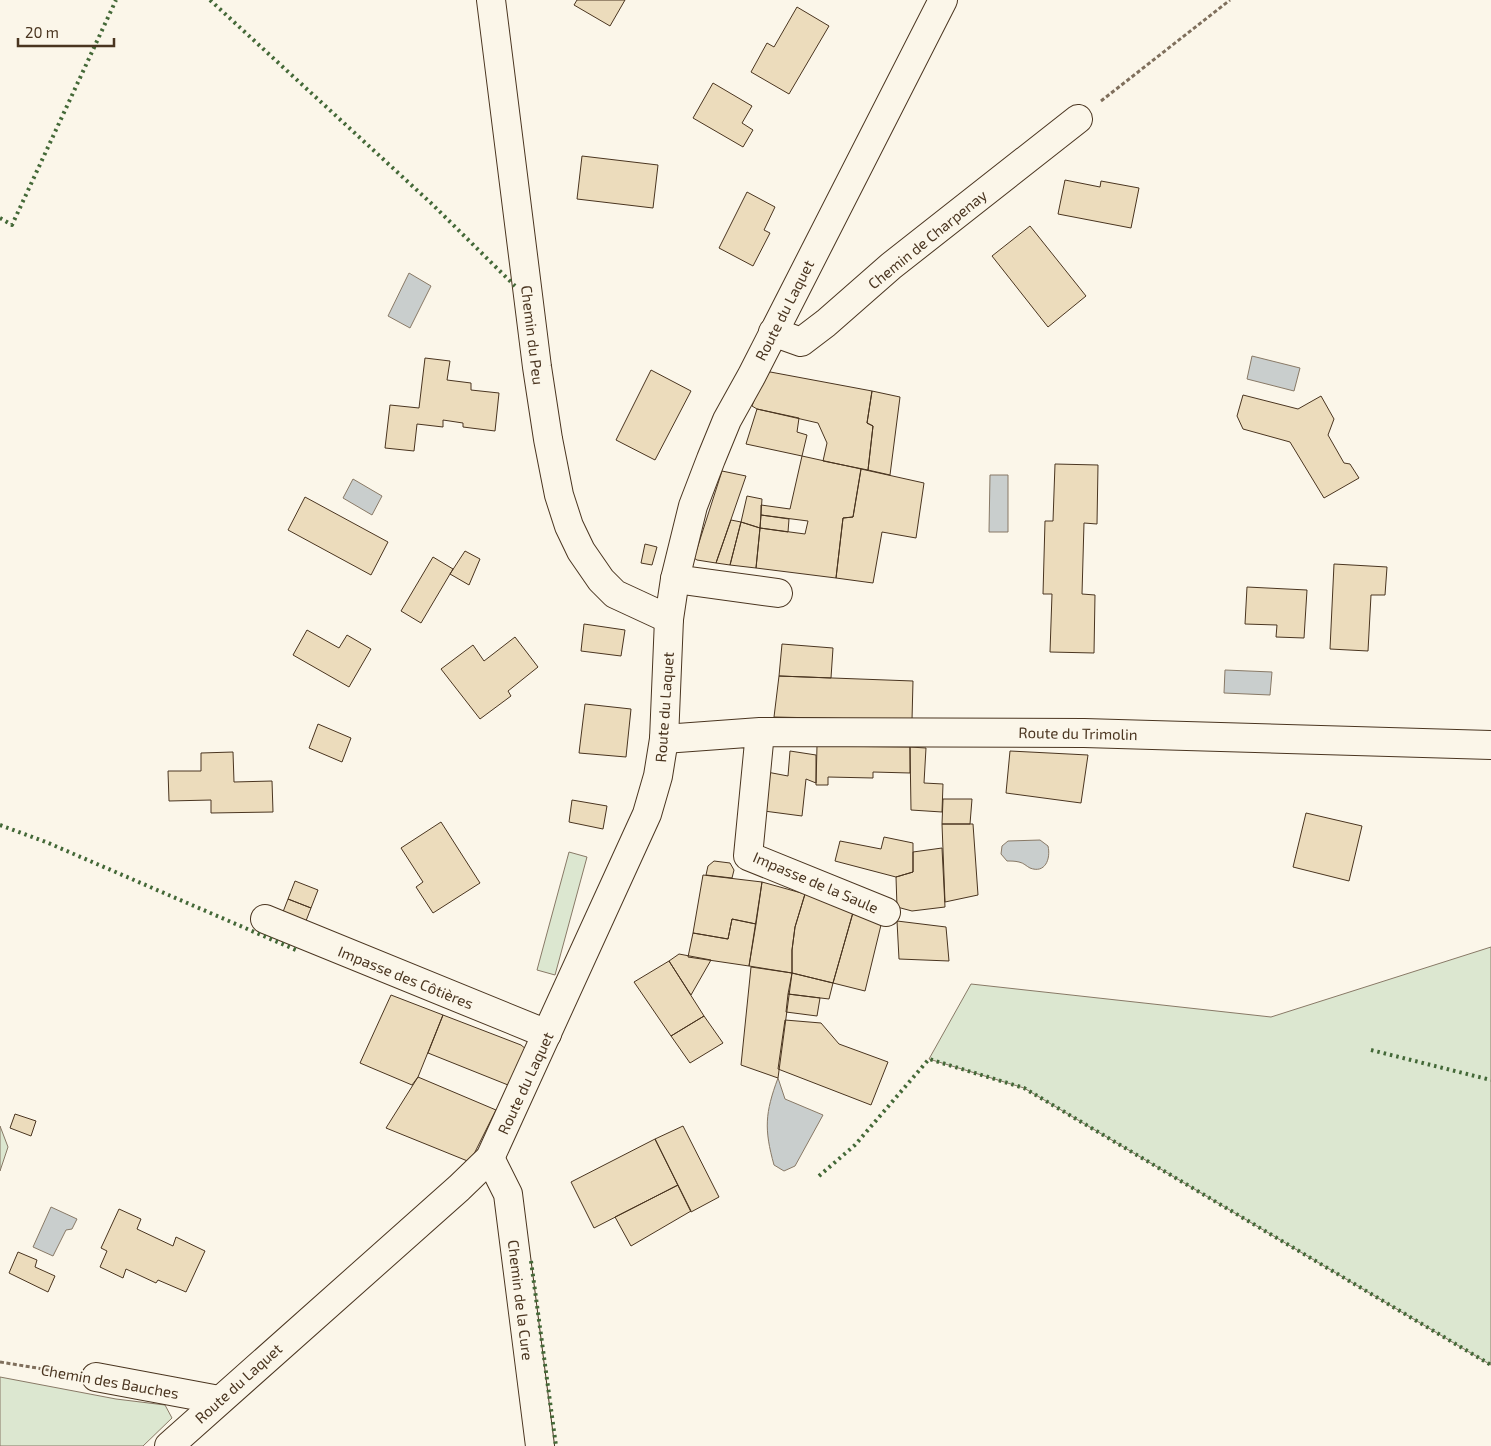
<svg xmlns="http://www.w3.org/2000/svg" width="1491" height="1446" viewBox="0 0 1491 1446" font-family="'Exo 2',sans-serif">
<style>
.green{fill:#dce7d0;stroke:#887966}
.water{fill:#c9cecd;stroke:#887966}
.building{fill:#ecdcbc;stroke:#4a3520}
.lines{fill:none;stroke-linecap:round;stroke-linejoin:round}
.street-casing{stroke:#4a3520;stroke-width:30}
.secondary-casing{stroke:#4a3520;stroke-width:30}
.path{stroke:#7f6f5c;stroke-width:3;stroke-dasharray:4 2.5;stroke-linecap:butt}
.street{stroke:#fbf6e9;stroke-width:28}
.secondary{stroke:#fbf6e9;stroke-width:28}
.hedge{stroke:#436837;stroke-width:4;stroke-dasharray:2.5 4;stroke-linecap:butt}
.labels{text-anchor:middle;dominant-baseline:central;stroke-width:4;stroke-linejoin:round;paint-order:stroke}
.street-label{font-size:15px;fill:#4a3520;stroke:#fbf6e9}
</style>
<rect width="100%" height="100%" fill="#fbf6e9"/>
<path class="green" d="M569 852 587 857 555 975 537 970Z
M1491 947V1365L1024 1088 929 1059 971 984 1271 1017Z
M0 1126 8 1147 0 1171Z
M0 1377 116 1399 165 1405 172 1418 143 1446H0Z"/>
<path class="water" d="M409 273 431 286 410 328 388 316Z
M1252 356 1300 368 1294 391 1247 379Z
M990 475H1008V532H989Z
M353 479 382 496 372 515 343 498Z
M1225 670 1272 672 1270 695 1224 693Z
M1040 840 1048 846C1051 859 1045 874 1030 868 1026 866 1024 863 1019 862 1015 861 1011 861 1007 861L1001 854 1002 846 1008 841Z
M778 1078 785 1099 823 1115 795 1166 784 1171 774 1165C764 1129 765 1113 778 1078Z
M51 1207 77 1219 72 1229 66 1230 53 1256 33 1247Z"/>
<path class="building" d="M577 0H625L610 26 574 5Z
M797 7 829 26 789 94 751 72 767 43 774 47Z
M713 83 752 106 742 123 753 130 743 147 693 118Z
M582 156 658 165 653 208 577 199Z
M1065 180 1100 187 1101 181 1139 188 1131 228 1058 214Z
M747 192 775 207 764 230 770 233 753 266 719 248Z
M1030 226 1086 296 1048 327 992 256Z
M425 358 450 361 447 380 471 383V390L499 393 495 431 463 427V423L443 420V427L417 424 414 451 385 448 390 405 419 408Z
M651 370 691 391 655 460 616 440Z
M765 371 872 391 867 423 873 426 868 470 823 461 827 443 818 423 757 409 752 406Z
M872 391 900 397 890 475 868 470 873 426 867 423Z
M1243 395 1298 409 1321 396 1334 419 1328 435 1344 463 1350 464 1359 478 1324 498 1290 442 1243 429 1237 416Z
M757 409 799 418 797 432 807 435 802 456 746 444Z
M802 456 861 469 853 517 843 518 836 578 756 568 760 528 805 534 808 521 761 515V505L790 509Z
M1055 464 1098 465 1097 524 1084 523 1082 594 1095 595 1094 653 1050 652 1052 594H1043L1045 521H1053Z
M861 469 924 483 916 538 882 532 873 583 836 578 843 518 853 517Z
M722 471 746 476 716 563 697 560 694 558 695 555Z
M747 496 762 499 760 528 741 522Z
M305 497 388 542 371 575 288 530Z
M761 515 789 519 788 532 760 528Z
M731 520 741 522 730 565 716 563Z
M741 522 760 528 756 568 730 565Z
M645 544 657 547 652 565 641 563Z
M465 551 480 559 469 585 450 574Z
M433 557 453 569 421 623 401 611Z
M1334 564 1387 567 1385 595H1371L1368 651 1330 649Z
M1247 587 1307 590 1304 638 1276 637 1277 625 1245 624Z
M584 624 625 630 621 656 581 651Z
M307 630 339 648 347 635 371 649 349 687 293 655Z
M515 637 538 667 508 691 511 696 480 719 441 669 473 645 484 661Z
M782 644 833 648 831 678 779 676Z
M779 676 913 681 912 720 774 717Z
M585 704 631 709 626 757 579 753Z
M318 724 351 738 342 762 309 748Z
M817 746 910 747V773L873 772V778L828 777V785H816Z
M910 747 926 748 924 783 943 784 942 812 911 810Z
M790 751 816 755V783L806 779 802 816 764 811 767 772 788 776Z
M1010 751 1088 755 1081 803 1006 793Z
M233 752 234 782 272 781 273 812 211 813V800L169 801 168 771H201V753Z
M943 799H972L970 824H942Z
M572 800 607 806 603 829 569 822Z
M1306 813 1362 826 1349 881 1293 867Z
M441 822 480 883 433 913 416 887 423 882 401 848Z
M942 824H973L978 895 945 902Z
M884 837 913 843V872L896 877 835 861 840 841 881 849Z
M942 848 945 907 912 911 897 907 896 877 913 872V852Z
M714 861 730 863 734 870 732 878 706 875 708 866Z
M703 875 762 882 756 924 732 919 728 939 693 933Z
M295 881 318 890 311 908 288 899Z
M762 882 805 894 795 927 792 950V973L749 966Z
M805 894 854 909 833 983 792 973V950L795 927Z
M288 899 311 908 304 926 281 917Z
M854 909 881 925 865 991 833 983Z
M732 919 756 924 749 966 688 957 693 933 728 939Z
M897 921 946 927 949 961 899 959Z
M679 954 711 960 691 995 669 961Z
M669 961 704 1016 671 1036 634 982Z
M751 967 792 973 778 1078 741 1065Z
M792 973 833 983 829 999 788 994Z
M788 994 820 998 817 1016 786 1012Z
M391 995 443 1015 418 1077 412 1085 360 1063Z
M443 1015 521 1045 526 1049 508 1085 428 1053Z
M704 1016 723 1043 690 1063 671 1036Z
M785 1020 821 1023 839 1044 888 1062 871 1105 778 1069Z
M418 1077 496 1110 470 1162 386 1128Z
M15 1114 36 1121 31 1136 10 1128Z
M683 1126 719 1197 691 1212 655 1139Z
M655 1139 678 1185 594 1228 571 1182Z
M678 1185 691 1211 631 1246 615 1217Z
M119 1209 141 1219 137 1229 173 1246 176 1237 205 1251 186 1292 158 1280 156 1283 126 1269 123 1278 100 1267 107 1251 101 1248Z
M18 1252 37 1260 35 1267 55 1276 48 1292 9 1273Z"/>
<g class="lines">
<defs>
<path id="street" d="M491 0 537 367 548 439 559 495 569 526 581 551 601 580 615 594 669 619
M773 332 801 342 826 323 891 266 1078 119
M675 579 778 593
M760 732 748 856 886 912
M664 739 760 732 1084 733 1491 745
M265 919 547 1034
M490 1158 508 1194 540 1446
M96 1377 219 1400"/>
<path id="secondary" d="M169 1446 459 1188 490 1158 647 814 658 776 664 739 669 619 675 579 693 506 711 459 727 420 752 375 943 0"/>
</defs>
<use href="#street" class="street-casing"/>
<use href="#secondary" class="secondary-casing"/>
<path class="path" d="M1101 101 1230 0
M0 1362 68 1373"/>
<use href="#street" class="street"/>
<use href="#secondary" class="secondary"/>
<path class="hedge" d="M210 0 432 204 515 286
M0 218 12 225 116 0
M0 825 46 842 296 950
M1371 1050 1491 1080
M819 1176 855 1145 929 1059 1024 1088 1491 1365
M531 1261 556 1446"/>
</g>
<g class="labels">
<g class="street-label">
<text transform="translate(927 239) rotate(-39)">Chemin de Charpenay</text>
<text transform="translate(784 310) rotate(-63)">Route du Laquet</text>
<text transform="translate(533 335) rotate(83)">Chemin du Peu</text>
<text transform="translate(664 707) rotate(-86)">Route du Laquet</text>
<text transform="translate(1078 733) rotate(1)">Route du Trimolin</text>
<text transform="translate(816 882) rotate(23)">Impasse de la Saule</text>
<text transform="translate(406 977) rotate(22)">Impasse des Côtières</text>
<text transform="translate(525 1083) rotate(-65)">Route du Laquet</text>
<text transform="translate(521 1300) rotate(83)">Chemin de la Cure</text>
<text transform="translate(110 1381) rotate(10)">Chemin des Bauches</text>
<text transform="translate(238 1383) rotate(-42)">Route du Laquet</text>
</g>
</g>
<path d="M18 38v8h96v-8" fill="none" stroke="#4a3520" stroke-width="2.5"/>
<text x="25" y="38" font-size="15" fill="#4a3520" stroke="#fbf6e9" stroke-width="4" paint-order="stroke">20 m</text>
</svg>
